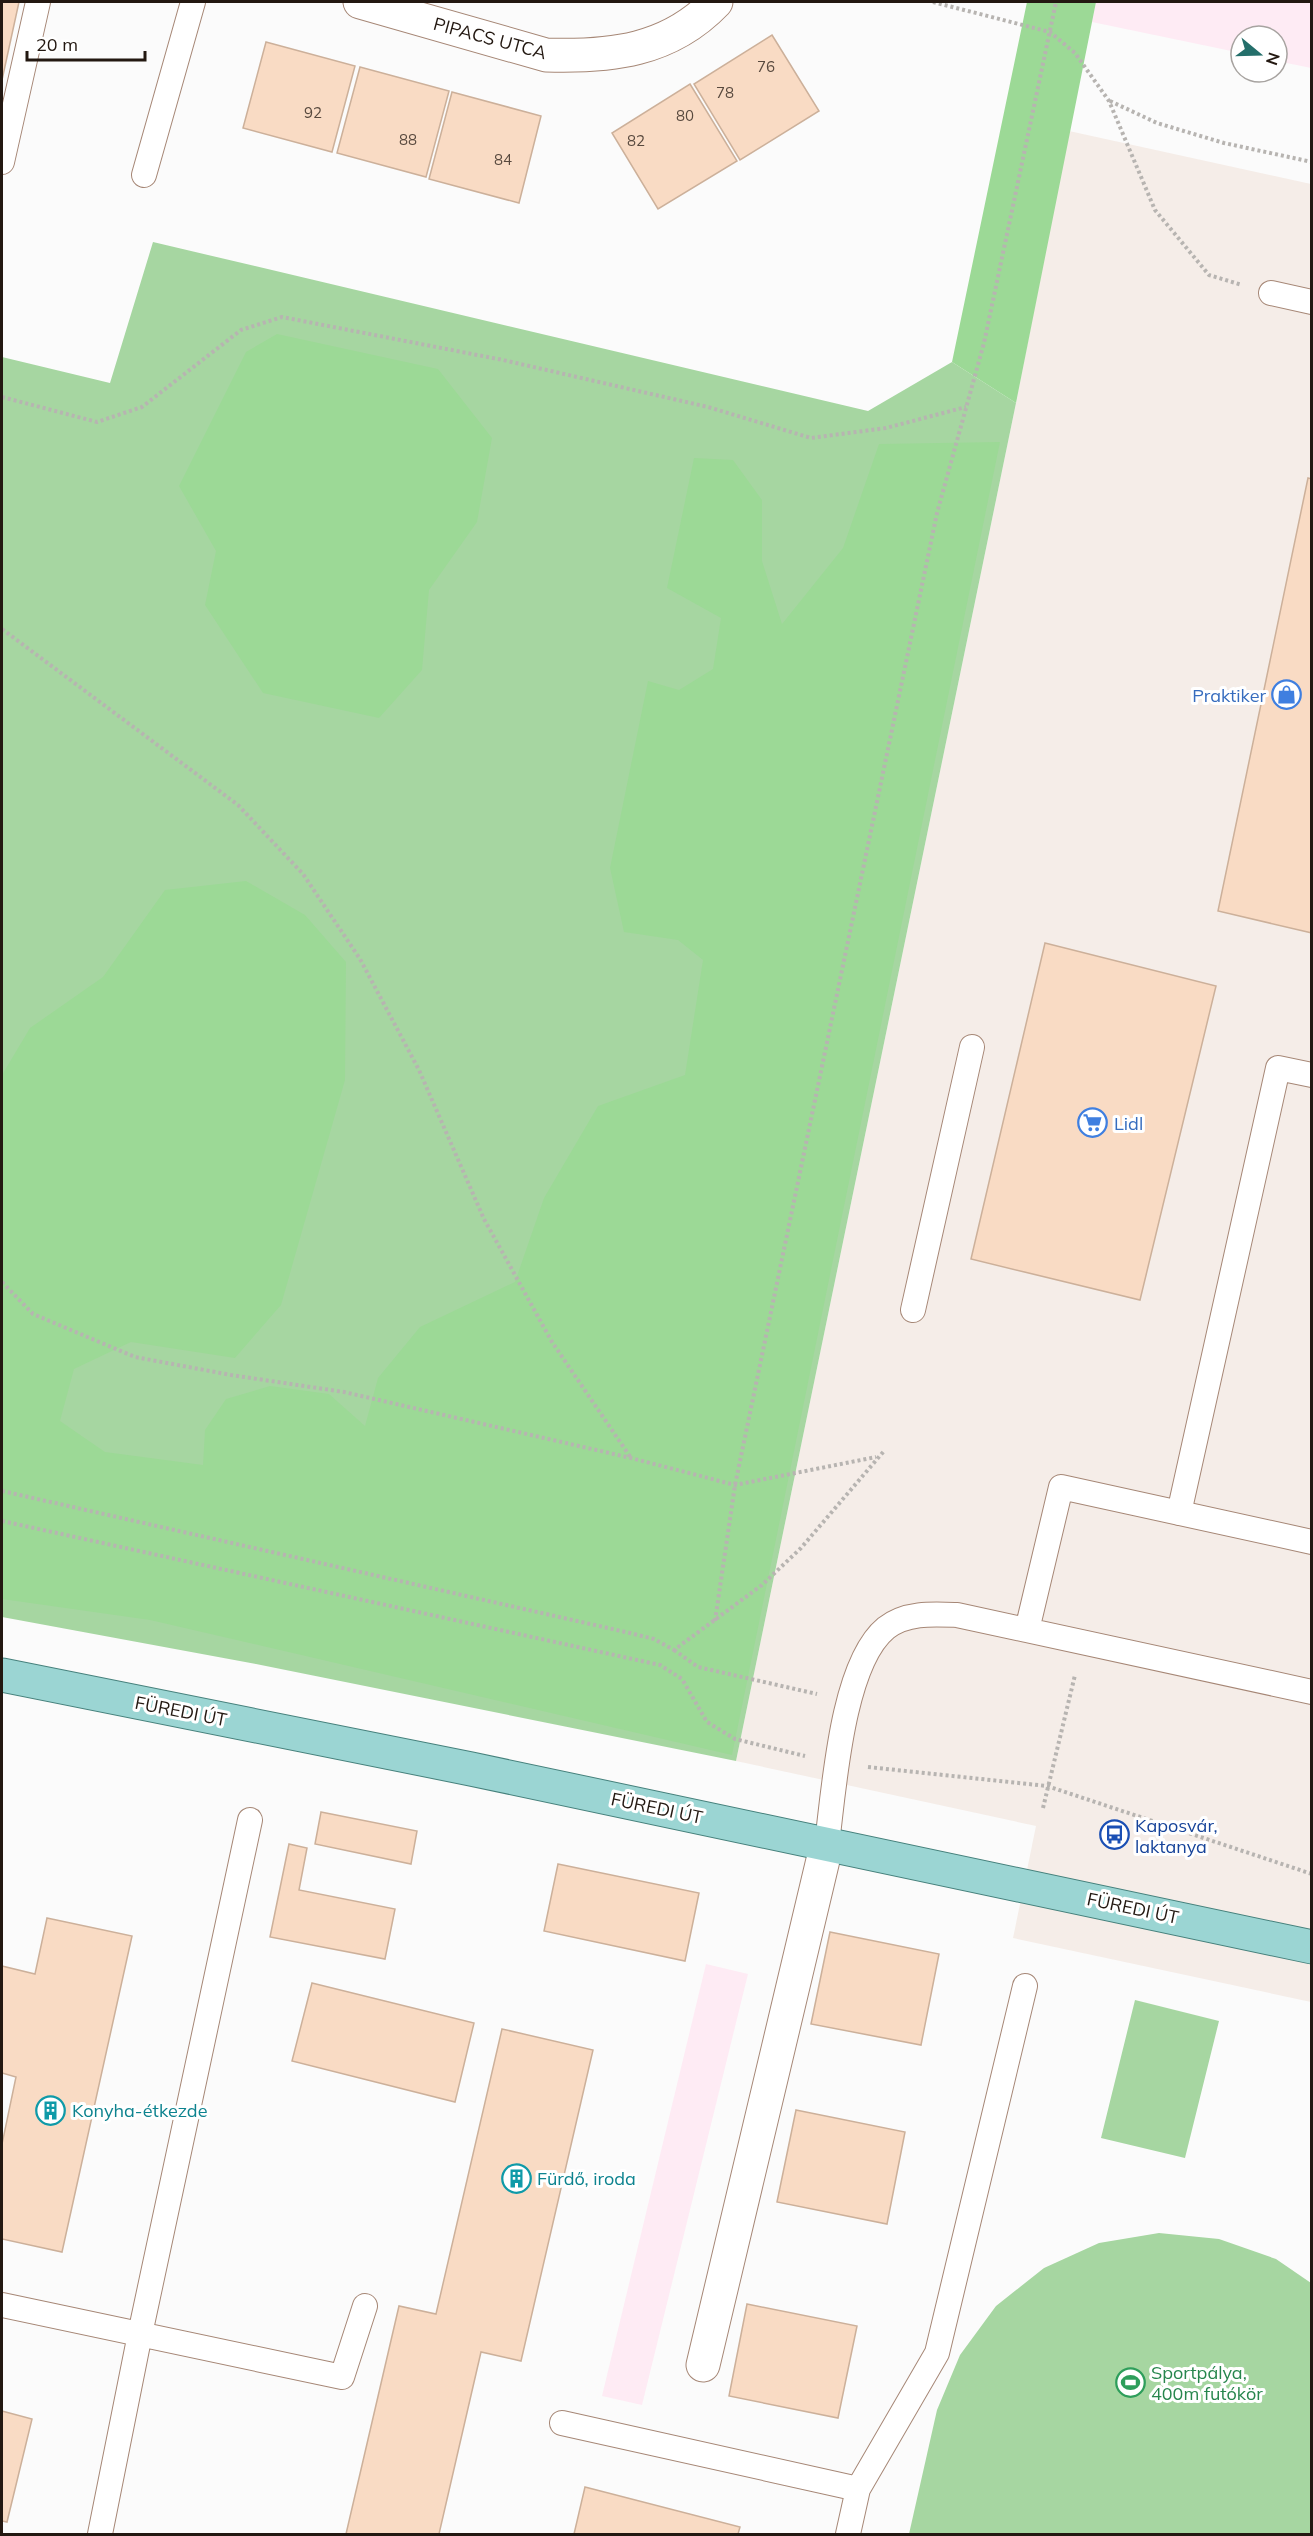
<svg xmlns="http://www.w3.org/2000/svg" width="1313" height="2536" viewBox="0 0 1313 2536" font-family="Mulish,sans-serif">
<style>
.built{fill:#f5ede8}
.industrial{fill:#feebf4}
.green{fill:#a6d6a1}
.forest{fill:#9cd996}
.building{fill:#f9dbc4;stroke:#ccb09a;stroke-width:1.5}
.lines{fill:none;stroke-linecap:round;stroke-linejoin:round}
.service-casing{stroke:#a68776;stroke-width:26}
.minor-casing{stroke:#a68776;stroke-width:35}
.primary-casing{stroke:#46817c;stroke-width:35}
.path{stroke:#b7b4b1;stroke-width:4;stroke-dasharray:3 3;stroke-linecap:butt}
.service{stroke:#fff;stroke-width:24}
.minor{stroke:#fff;stroke-width:33}
.primary{stroke:#9bd5d3;stroke-width:33}
.labels{text-anchor:middle;dominant-baseline:central;stroke-width:6;stroke-linejoin:round;paint-order:stroke}
.number-label{font-size:15px;fill:#58493e}
.street-label{font-size:18px;fill:#231811;stroke:#fff}
.shop-label{font-size:18px;fill:#366cbe;stroke:#fff;text-anchor:end}
.transit-label{font-size:18px;fill:#164399;stroke:#fff;text-anchor:start}
.culture-label{font-size:18px;fill:#0d838f;stroke:#fff;text-anchor:start}
.leisure-label{font-size:18px;fill:#27864d;stroke:#fff;text-anchor:start}
</style>
<rect width="100%" height="100%" fill="#fbfbfb"/>
<path class="built" d="M1069 131 1311 184V2002L1013 1938 1036 1826 736 1761 1016 403Z"/>
<path class="industrial" d="M1096 2H1311V68L1277 61V36H1241V53L1092 22Z
M706 1964 748 1974 642 2405 602 2396Z"/>
<path class="green" d="M153 242 868 411 952 362 1016 403 736 1761 256 1664 2 1617V357L110 383Z
M1135 2000 1219 2021 1185 2158 1101 2138Z
M1159 2233 1219 2239 1276 2259 1311 2283V2534H909L937 2410 960 2355 996 2306 1044 2268 1099 2243Z"/>
<path class="forest" d="M1027 2H1096L1016 403 952 362Z
M277 334 438 369 492 438 477 522 429 590 422 670 379 718 263 693 205 605 216 551 179 486 246 352Z
M1000 442 732 1755 150 1620 2 1599V1075L30 1028 103 977 165 890 246 881 305 915 346 962 345 1080 281 1305 235 1358 131 1342 74 1369 60 1421 105 1452 203 1465 205 1430 226 1399 270 1386 329 1394 365 1426 378 1378 420 1327 515 1282 544 1198 598 1106 685 1075 703 960 678 940 624 932 610 868 648 681 679 690 713 669 721 618 667 588 694 458 733 460 762 500V561L782 624 843 548 879 444Z"/>
<path class="building" d="M2 2H19L2 80Z
M772 35 819 111 740 160 694 84Z
M266 42 355 66 332 152 243 128Z
M360 67 449 91 426 177 337 153Z
M690 84 737 161 658 209 612 133Z
M452 92 541 116 519 203 429 179Z
M1308 478 1312 479V933L1218 911Z
M1045 943 1216 986 1140 1300 971 1259Z
M321 1812 417 1831 411 1864 315 1844Z
M289 1844 307 1848 299 1890 395 1909 385 1959 270 1937Z
M558 1864 699 1893 685 1961 544 1931Z
M47 1918 132 1936 62 2252 2 2239V2144L16 2077 2 2073V1966L35 1974Z
M830 1932 939 1954 921 2045 811 2024Z
M312 1983 474 2023 455 2102 292 2061Z
M502 2029 593 2050 521 2361 481 2352 439 2534H346L399 2306 436 2314Z
M796 2110 905 2132 887 2224 777 2202Z
M747 2304 857 2326 838 2418 729 2396Z
M2 2411 32 2419 7 2522 2 2521Z
M585 2487 740 2527 738 2534H574Z"/>
<g class="lines">
<defs>
<path id="service" d="M2 162 38 2
M144 175 193 2
M1271 293 1312 302
M913 1310 972 1047
M1179 1513 1278 1068 1312 1075
M1027 1630 1061 1487 1312 1542
M827 1843C834 1789 842 1664 886 1628 906 1612 934 1614 957 1615L1312 1692
M2 2305 342 2377 365 2306
M562 2423 858 2489
M100 2534 140 2334 250 1820
M848 2534 858 2489 937 2353 1025 1986"/>
<path id="minor" d="M360 2 546 55C611 57 669 51 716 2
M703 2365 827 1843"/>
<path id="primary" d="M2 1675 471 1769 1312 1947"/>
</defs>
<use href="#service" class="service-casing"/>
<use href="#minor" class="minor-casing"/>
<use href="#primary" class="primary-casing"/>
<path class="path" d="M933 2 1050 32 1075 53 1109 101 1155 210 1209 275 1242 285
M1110 101 1157 123 1224 143 1312 162
M2 397 97 422 142 407 241 330 282 317 503 360 708 407 811 438 886 428 966 407
M2 629 238 805 303 874 360 959 419 1070 484 1219 552 1342 631 1458
M2 1282 33 1314 135 1357 231 1375 344 1392 631 1458 735 1485 876 1457
M2 1491 630 1633 654 1639 674 1650 762 1585 801 1548 884 1451
M2 1521 660 1665 682 1679 707 1722 735 1739 805 1756
M715 1621 735 1485 937 513 984 343 1056 2
M674 1650 698 1667 817 1694
M868 1767 1047 1786 1312 1874
M1043 1808 1075 1675"/>
<use href="#service" class="service"/>
<use href="#minor" class="minor"/>
<use href="#primary" class="primary"/>
</g>
<defs>
<symbol id="shop-ring" viewBox="-11 -11 22 22"><circle r="9.5" fill="#fff" stroke="#3f7fe0" stroke-width="1.5"/><path d="M-5-2.5h2.3a2.7 3.5 0 0 1 5.4 0H5L5.5 6h-11ZM-1.5-2.5h3a1.5 2.3 0 0 0-3 0Z" fill="#3f7fe0"/></symbol>
<symbol id="supermarket-ring" viewBox="-11 -11 22 22"><circle r="9.5" fill="#fff" stroke="#3f7fe0" stroke-width="1.5"/><path d="M-6-5.5h2.5l.6 2H6L4.5 2H-2.5L-4.4-4H-6ZM-1.5 3.2a1.3 1.3 0 1 0 .1 0ZM3 3.2a1.3 1.3 0 1 0 .1 0Z" fill="#3f7fe0"/></symbol>
<symbol id="bus-ring" viewBox="-11 -11 22 22"><circle r="9.5" fill="#fff" stroke="#1a4fb4" stroke-width="1.5"/><path d="M-5-6H5V4H4V6H2V4H-2V6H-4V4H-5ZM-3.5-4V0h7V-4ZM-3.5 1.2v1.5H-2V1.2ZM2 1.2v1.5H3.5V1.2Z" fill="#1a4fb4"/></symbol>
<symbol id="building-ring" viewBox="-11 -11 22 22"><circle r="9.5" fill="#fff" stroke="#0f9aa8" stroke-width="1.5"/><path d="M-4-6H4V6H1V3H-1V6H-4ZM-2.5-4.3h1.7v1.8h-1.7ZM.8-4.3h1.7v1.8H.8ZM-2.5-1h1.7V.8h-1.7ZM.8-1h1.7V.8H.8Z" fill="#0f9aa8"/></symbol>
<symbol id="stadium-ring" viewBox="-11 -11 22 22"><circle r="9.5" fill="#fff" stroke="#2e9e5b" stroke-width="1.5"/><path d="M0-5a6.5 5 0 1 0 0 10a6.5 5 0 1 0 0-10ZM-3.5-1.8h7v3.6h-7Z" fill="#2e9e5b"/></symbol>
</defs>
<g fill-rule="evenodd">
<use href="#shop-ring" x="1270" y="678" width="33" height="33"/>
<use href="#supermarket-ring" x="1076" y="1106" width="33" height="33"/>
<use href="#bus-ring" x="1098" y="1818" width="33" height="33"/>
<use href="#building-ring" x="34" y="2094" width="33" height="33"/>
<use href="#building-ring" x="500" y="2162" width="33" height="33"/>
<use href="#stadium-ring" x="1114" y="2366" width="33" height="33"/>
</g>
<g class="labels">
<g class="number-label">
<text x="766" y="66">76</text>
<text x="725" y="92">78</text>
<text x="313" y="112">92</text>
<text x="685" y="115">80</text>
<text x="408" y="139">88</text>
<text x="636" y="140">82</text>
<text x="503" y="159">84</text>
</g>
<g class="street-label">
<text transform="translate(490 38) rotate(15)">PIPACS UTCA</text>
<text transform="translate(181 1711) rotate(11)">FÜREDI ÚT</text>
<text transform="translate(657 1808) rotate(12)">FÜREDI ÚT</text>
<text transform="translate(1133 1908) rotate(12)">FÜREDI ÚT</text>
</g>
<g class="shop-label">
<text x="1266" y="695">Praktiker</text>
<text x="1114" y="1123" text-anchor="start">Lidl</text>
</g>
<g class="transit-label">
<text x="1135" y="1825">Kaposvár,<tspan x="1135" dy="21">laktanya</tspan></text>
</g>
<g class="culture-label">
<text x="72" y="2110">Konyha-étkezde</text>
<text x="537" y="2178">Fürdő, iroda</text>
</g>
<g class="leisure-label">
<text x="1151" y="2372">Sportpálya,<tspan x="1151" dy="21">400m futókör</tspan></text>
</g>
</g>
<rect width="1313" height="2536" fill="none" stroke="#231811" stroke-width="6"/>
<g transform="translate(1259 54) rotate(109)"><circle r="28" fill="#ffffff" stroke="#a7a3a0" stroke-width="1.5"/>
<path d="M0-4.5L10 22L0 15L-10 22Z" fill="#246f6b"/>
<text y="-9" font-size="16" font-weight="bold" text-anchor="middle" fill="#231811">N</text>
</g>
<path d="M27 51v9h118v-9" fill="none" stroke="#231811" stroke-width="3"/>
<text x="36" y="51" font-size="18" fill="#231811" stroke="#ffffff" stroke-width="4.5" paint-order="stroke">20 m</text>
</svg>
